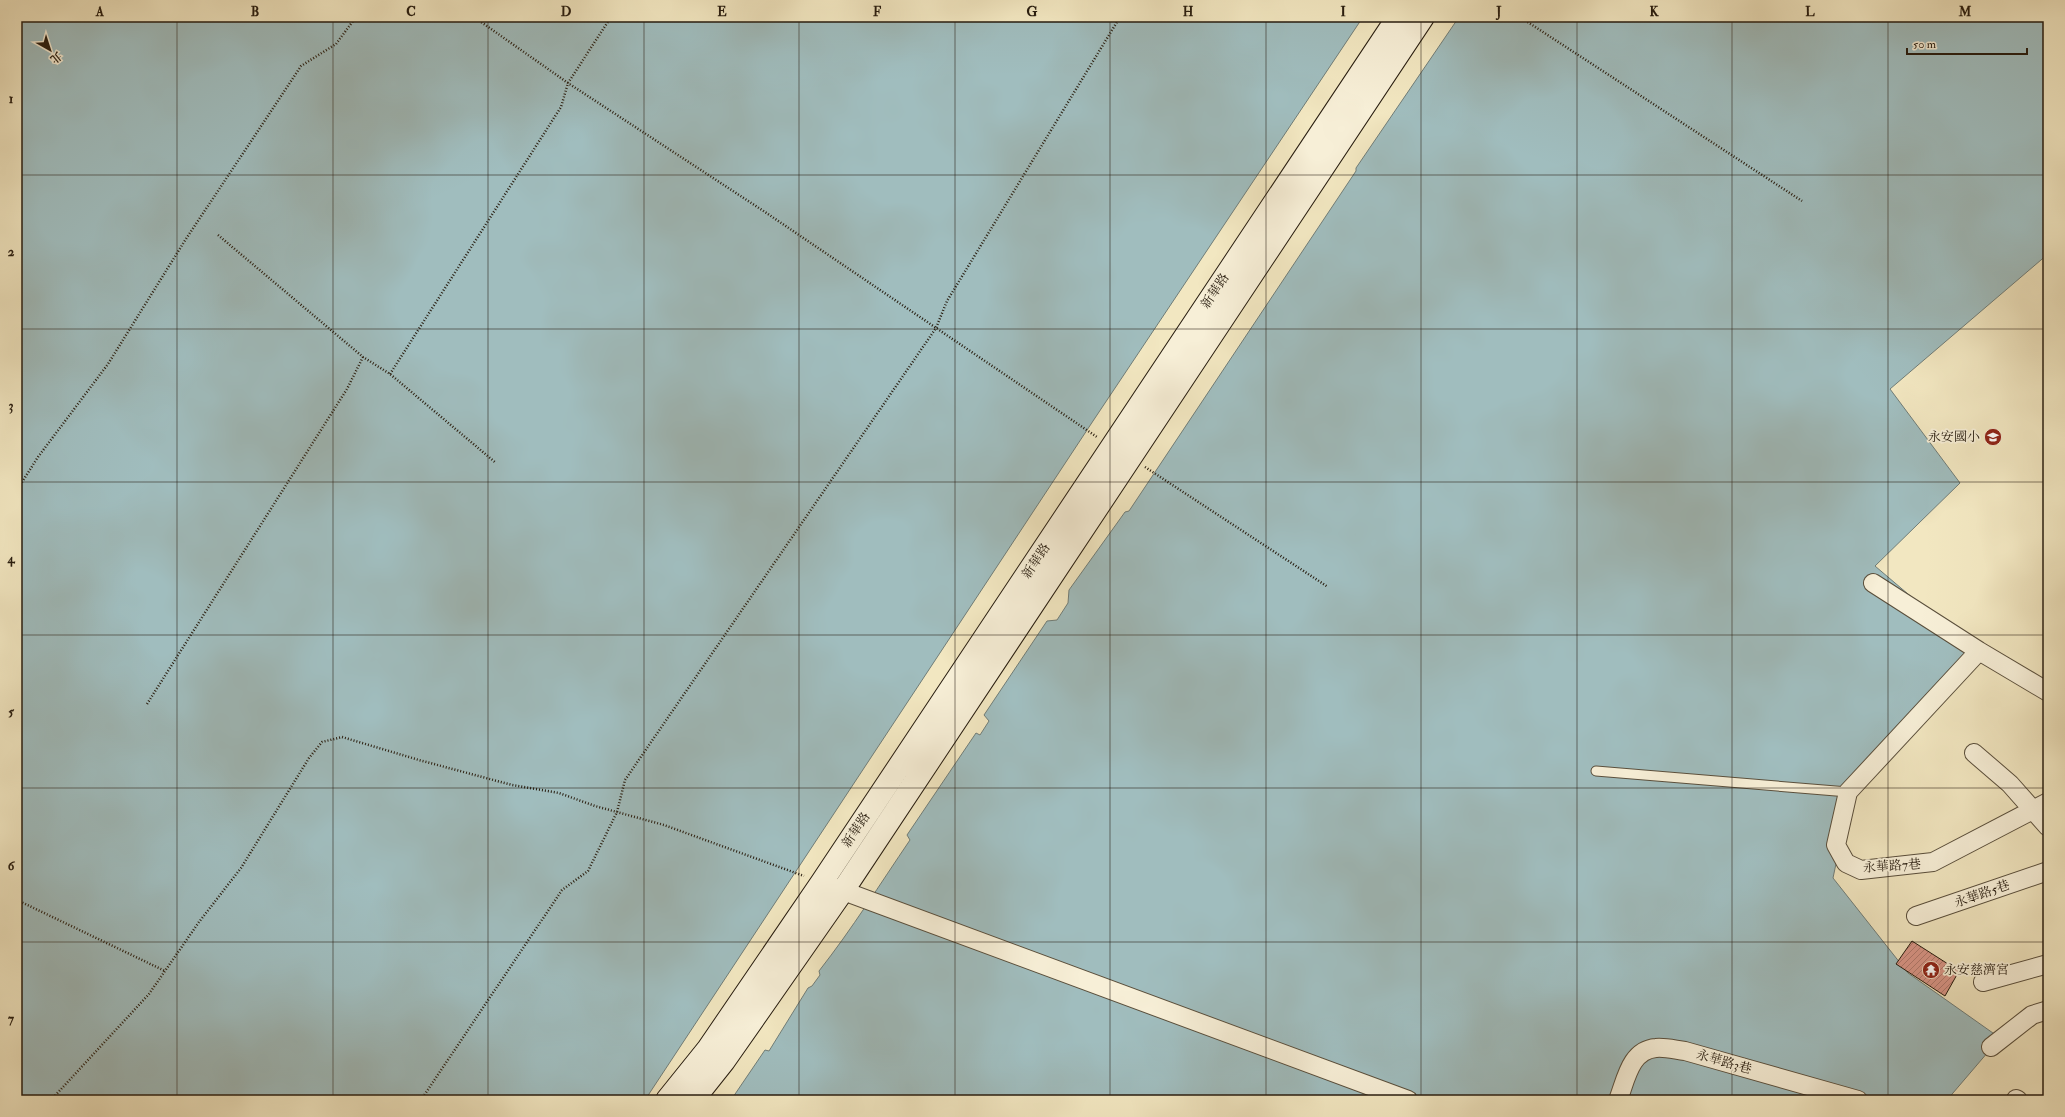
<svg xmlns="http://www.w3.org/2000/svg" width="2065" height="1117" viewBox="0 0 2065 1117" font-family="'IM FELL Double Pica','Noto Serif TC',serif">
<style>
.water{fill:#a0bdbe;stroke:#707d78}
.building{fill:url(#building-hatch);stroke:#271c0f}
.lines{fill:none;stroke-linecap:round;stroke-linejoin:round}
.lane-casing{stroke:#5a4f3c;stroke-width:11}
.street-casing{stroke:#5a4f3c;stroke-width:20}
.secondary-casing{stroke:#271c0f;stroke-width:24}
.path{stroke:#271c0f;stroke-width:2.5;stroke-dasharray:1 2;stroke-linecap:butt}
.lane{stroke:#f7efd7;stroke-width:9}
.street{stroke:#f7efd7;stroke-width:18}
.secondary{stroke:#f7efd7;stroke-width:22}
.grid{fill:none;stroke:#271c0f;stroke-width:1;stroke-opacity:0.55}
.labels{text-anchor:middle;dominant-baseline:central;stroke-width:3.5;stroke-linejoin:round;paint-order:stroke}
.street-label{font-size:13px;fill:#271c0f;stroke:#f7efd7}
.poi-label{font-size:13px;fill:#271c0f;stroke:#f7efd7;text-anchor:end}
.neatline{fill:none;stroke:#271c0f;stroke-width:1.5}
.grid-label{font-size:13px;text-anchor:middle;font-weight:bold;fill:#271c0f}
</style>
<defs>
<pattern id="building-hatch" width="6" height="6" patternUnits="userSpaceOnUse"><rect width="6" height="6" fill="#da9789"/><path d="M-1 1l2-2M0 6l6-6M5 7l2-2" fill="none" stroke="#b17a6e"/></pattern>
</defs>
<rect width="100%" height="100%" fill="#f2e7c1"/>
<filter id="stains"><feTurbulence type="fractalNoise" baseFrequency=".005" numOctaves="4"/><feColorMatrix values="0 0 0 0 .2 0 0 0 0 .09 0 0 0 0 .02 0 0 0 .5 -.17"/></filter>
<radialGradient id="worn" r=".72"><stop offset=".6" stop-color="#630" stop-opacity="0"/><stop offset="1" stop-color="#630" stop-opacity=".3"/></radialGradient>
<path class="water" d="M17 17H1363L1093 421 645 1100H17Z
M1459 17H2048V254L1890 389 1960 483 1875 566 1974 650 1852 787 1833 878 1908 973 2000 1038 1947 1100H731L765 1050 769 1051 808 988 812 986 820 975 819 971C852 929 880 884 910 840L907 835 976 733 980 735 989 721 984 715 1047 621 1057 620 1068 603 1069 590 1125 512 1129 511 1356 171V168Z"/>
<path class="building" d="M1912 941 1959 971 1945 996 1896 964Z"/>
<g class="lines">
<defs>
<path id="lane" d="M1596 771 1848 792"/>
<path id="street" d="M1873 583 1979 651 2048 692
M1979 651 1848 792 1836 845 1846 863 1861 870 1933 862 2048 802
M1974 753 2010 784 2048 827
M830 886 1408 1100
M1916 916 2048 871
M1983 982 2048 964
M1991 1047 2032 1015 2048 1010
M2016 1099 2018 1100
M1618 1100C1626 1080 1630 1050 1656 1048 1665 1047 1676 1050 1685 1051L1858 1100"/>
<path id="secondary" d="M667 1100 708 1049 822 882 1398 17
M693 1100 724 1061 842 892 1423 17"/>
</defs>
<use href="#lane" class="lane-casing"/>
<use href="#street" class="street-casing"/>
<use href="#secondary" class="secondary-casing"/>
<path class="path" d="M474 17 568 83 765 212 1097 437
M1520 17 1802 201
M218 235 363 357 390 374 496 463
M390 374 561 107 568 83 611 17
M1145 467 1328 587
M17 490 38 457 108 364 184 242 301 66 336 44 356 17
M147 704 347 389 363 357
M17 900 165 971
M51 1100 149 994 199 922 241 868 309 758 322 742 342 737 419 760 512 785 559 793 595 806 664 825 804 876
M421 1100 562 890 588 871 617 812 625 780 936 328 947 301 1120 17"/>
<use href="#lane" class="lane"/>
<use href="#street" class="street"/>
<use href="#secondary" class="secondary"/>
</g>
<path class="grid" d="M177 17V1100M333 17V1100M488 17V1100M644 17V1100M799 17V1100M955 17V1100M1110 17V1100M1266 17V1100M1421 17V1100M1577 17V1100M1732 17V1100M1888 17V1100M17 175H2048M17 329H2048M17 482H2048M17 635H2048M17 788H2048M17 942H2048"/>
<defs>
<symbol id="school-disc" viewBox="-11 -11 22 22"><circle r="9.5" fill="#8f2418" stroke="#f7efd7"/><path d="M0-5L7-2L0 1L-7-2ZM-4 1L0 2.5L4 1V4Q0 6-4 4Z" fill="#fff"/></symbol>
<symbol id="temple-disc" viewBox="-11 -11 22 22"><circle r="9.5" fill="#8f2418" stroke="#f7efd7"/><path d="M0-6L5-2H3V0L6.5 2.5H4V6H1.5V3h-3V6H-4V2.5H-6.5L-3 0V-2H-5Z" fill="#fff"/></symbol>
</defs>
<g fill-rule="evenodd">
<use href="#school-disc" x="1983" y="427" width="20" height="20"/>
<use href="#temple-disc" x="1921" y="960" width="20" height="20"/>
</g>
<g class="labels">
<g class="street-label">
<text transform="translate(1215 291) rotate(-56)">新華路</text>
<text transform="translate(1036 561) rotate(-56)">新華路</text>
<text transform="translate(856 830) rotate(-56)">新華路</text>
<text transform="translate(1892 866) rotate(-4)">永華路7巷</text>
<text transform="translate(1982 894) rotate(-19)">永華路5巷</text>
<text transform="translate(1724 1062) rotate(16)">永華路3巷</text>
</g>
<g class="poi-label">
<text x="1980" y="437">永安國小</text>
<text x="1944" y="970" text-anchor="start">永安慈濟宮</text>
</g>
</g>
<rect width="2065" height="1117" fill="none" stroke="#f2e7c1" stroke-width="44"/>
<g transform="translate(50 50) rotate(141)" stroke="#f7efd7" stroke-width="3" paint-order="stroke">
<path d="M0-3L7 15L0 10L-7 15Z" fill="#271c0f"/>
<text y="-6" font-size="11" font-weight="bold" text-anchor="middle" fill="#271c0f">北</text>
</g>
<path d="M1907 48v6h120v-6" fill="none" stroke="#271c0f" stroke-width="2"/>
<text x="1913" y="48" font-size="12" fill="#271c0f" stroke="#f7efd7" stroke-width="3" paint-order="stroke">50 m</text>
<rect x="22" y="22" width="2021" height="1073" class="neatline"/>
<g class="grid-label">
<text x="100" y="16">A</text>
<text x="255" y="16">B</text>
<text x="411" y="16">C</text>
<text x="566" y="16">D</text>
<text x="722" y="16">E</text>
<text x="877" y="16">F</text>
<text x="1032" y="16">G</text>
<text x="1188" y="16">H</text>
<text x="1343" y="16">I</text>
<text x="1499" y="16">J</text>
<text x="1654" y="16">K</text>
<text x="1810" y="16">L</text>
<text x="1965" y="16">M</text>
<text x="11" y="103">1</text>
<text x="11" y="256">2</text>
<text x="11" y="410">3</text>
<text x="11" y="563">4</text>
<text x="11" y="716">5</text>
<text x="11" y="870">6</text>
<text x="11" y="1023">7</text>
</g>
<rect width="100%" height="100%" filter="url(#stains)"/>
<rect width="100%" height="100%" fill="url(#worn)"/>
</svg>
